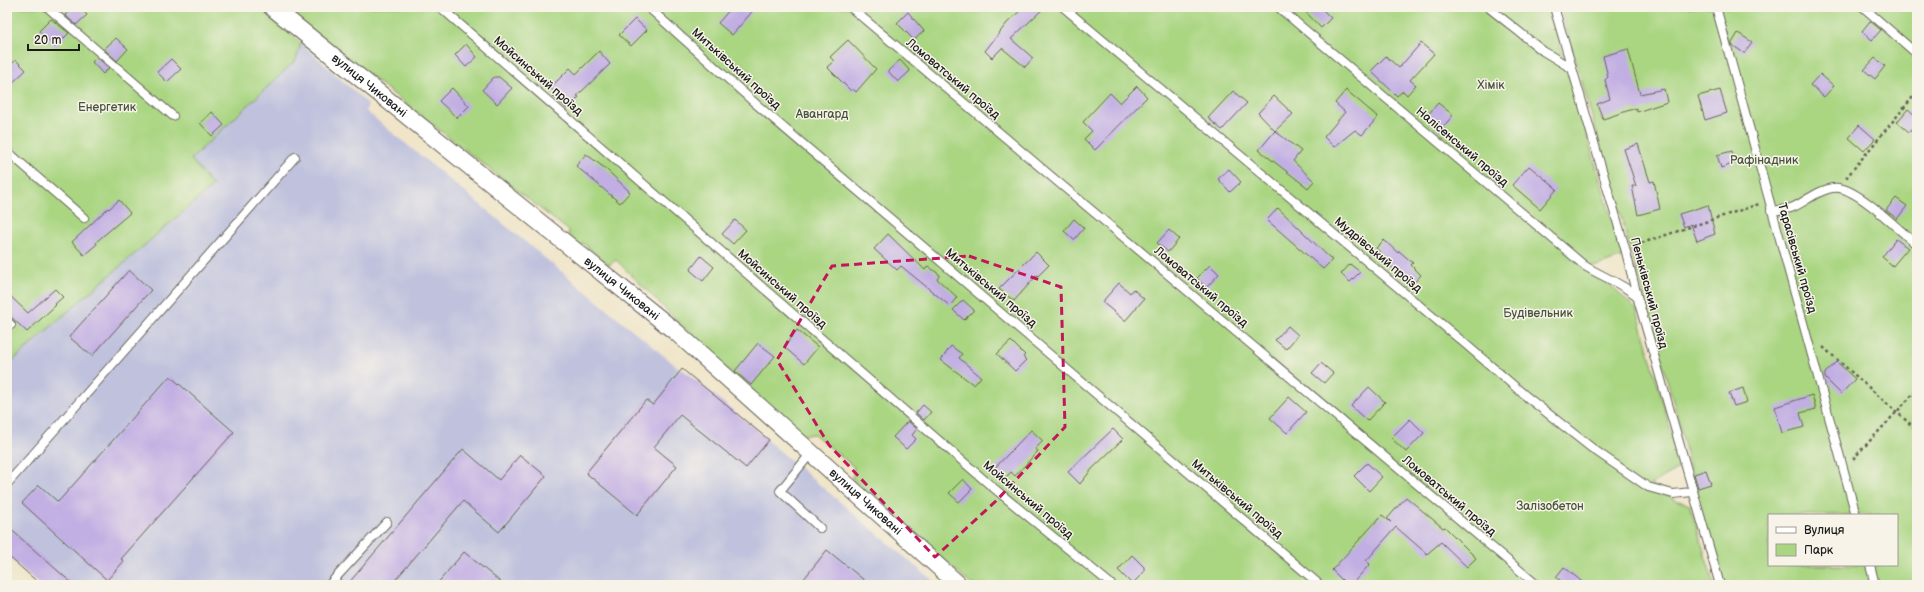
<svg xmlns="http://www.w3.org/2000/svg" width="1924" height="592" viewBox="0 0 1924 592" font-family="'Balsamiq Sans',sans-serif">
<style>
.industrial{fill:#c0c2dd}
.green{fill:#aad682;stroke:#63794f;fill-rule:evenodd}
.building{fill:#c1aee3}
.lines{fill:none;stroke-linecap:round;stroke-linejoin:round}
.lane-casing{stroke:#666259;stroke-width:10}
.street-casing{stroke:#666259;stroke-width:19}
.path{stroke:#666259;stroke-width:2.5;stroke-dasharray:3 3;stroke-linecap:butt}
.lane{stroke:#fff;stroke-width:8}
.street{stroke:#fff;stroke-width:17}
.marked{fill:none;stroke:#c2185b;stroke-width:3;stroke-dasharray:8 5;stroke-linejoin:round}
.labels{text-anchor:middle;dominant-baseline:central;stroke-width:3;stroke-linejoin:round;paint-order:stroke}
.street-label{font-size:12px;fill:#1c1c1c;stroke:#f7f3e8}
.park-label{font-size:12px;fill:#47543b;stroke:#f7f3e8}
</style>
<rect width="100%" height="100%" fill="#f7f3e8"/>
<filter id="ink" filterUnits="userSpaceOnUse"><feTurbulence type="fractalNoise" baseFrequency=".025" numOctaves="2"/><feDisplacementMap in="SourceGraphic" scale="8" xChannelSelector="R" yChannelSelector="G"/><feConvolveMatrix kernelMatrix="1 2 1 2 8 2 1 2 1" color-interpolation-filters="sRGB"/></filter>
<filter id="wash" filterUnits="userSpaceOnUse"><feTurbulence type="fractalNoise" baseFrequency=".012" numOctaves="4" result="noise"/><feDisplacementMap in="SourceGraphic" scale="16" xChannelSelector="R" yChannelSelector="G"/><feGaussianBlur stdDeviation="0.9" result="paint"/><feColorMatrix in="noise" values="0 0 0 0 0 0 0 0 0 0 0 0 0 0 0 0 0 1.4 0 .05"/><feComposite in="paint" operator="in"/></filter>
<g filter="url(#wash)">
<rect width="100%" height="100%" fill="#f0e5c9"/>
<path class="industrial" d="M301 43 368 104 366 111 775 447 938 585H40L7 556V366L64 315 213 187 191 159 296 60Z"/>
<path class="green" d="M7 7H259L301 43 296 60 191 159 213 186 64 315 7 366Z
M282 7H1549L1623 257 1591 268 1637 310 1681 467 1650 485 1676 500 1690 505 1714 585H972L852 479 854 467 814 434 803 435 728 371 616 260 609 265 584 244 579 245 568 235 569 231Z
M1560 7H1917V585H1723L1695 491 1680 426 1629 244ZM1769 515H1897V565H1769Z"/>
<g id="blocks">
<path class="building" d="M74 7H79L87 15 76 25 65 15Z
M732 7H756L732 35 718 23Z
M1024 7H1045L1011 39 1033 58 1025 67 1002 48 992 58 985 51 1007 23Z
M1301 7H1320L1331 18 1321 28Z
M908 12 924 31 914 40 897 23Z
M51 19 69 33 55 47 39 31Z
M635 19 647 30 631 46 619 35Z
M1870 21 1881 30 1872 40 1862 31Z
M1738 33 1752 42 1744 53 1732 45V43Z
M116 38 128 49 117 61 104 49Z
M848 40 876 69 856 92 853 89 851 91 827 67 834 61 830 57Z
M1421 43 1434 54 1410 80 1416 85 1407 95 1403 91 1397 96 1371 71 1386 56 1399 68Z
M466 44 477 57 466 67 455 55Z
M1628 49 1640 94 1664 89 1667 102 1637 112 1636 108 1603 119 1597 104 1610 99 1605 80 1608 77 1603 56Z
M599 51 610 64 577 96 579 97 567 109 553 96 556 93 550 88 570 68 576 74Z
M97 57 109 68 103 74 92 62Z
M1875 58 1885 66 1875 79 1864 70Z
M171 59 181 69 167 82 157 72Z
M16 60 26 70 7 88V68Z
M900 60 910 71 898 82 888 71Z
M1820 74 1834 86 1824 97 1810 85Z
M494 77H499L512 88 497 104 482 90Z
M1137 86 1147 97 1095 150 1084 139 1092 131 1083 122 1110 93 1120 103Z
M452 88 469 106 457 118 439 101Z
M1346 90 1378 117 1362 135 1355 130 1334 147 1324 137 1345 112 1335 103Z
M1720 90 1727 113 1705 120 1698 96Z
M1233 91 1247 103 1222 130 1208 118Z
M1274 96 1293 114 1275 131 1258 113Z
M1438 103 1453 115 1440 131 1425 118Z
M1908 109 1917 117V123L1909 132 1897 122Z
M212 112 224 125 212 136 200 123Z
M1859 125 1875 139 1864 151 1849 138Z
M1275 131 1301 151 1293 161 1314 181 1308 188 1259 150Z
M1638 144 1650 182 1654 181 1660 209 1638 215 1632 186H1636L1624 149Z
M1732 151 1735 163 1721 168 1717 155Z
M586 154 606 169 630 192 620 203 576 166Z
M1529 166 1557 189 1540 209 1512 185Z
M1229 169 1241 182 1230 192 1218 179Z
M1896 198 1907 206 1897 219 1886 210Z
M119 200 130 213 96 242 97 244 84 255 72 242 108 208 109 209Z
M1708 205 1715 234 1697 241 1691 224 1684 227 1679 214Z
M1278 208 1332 260 1323 269 1267 220Z
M1074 219 1084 228 1074 240 1064 231Z
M735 220 746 230 733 244 722 234Z
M1169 230 1179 239 1168 252 1157 243Z
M888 234 925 270 928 266 940 275 937 279 957 297 950 306 901 266 897 270 874 249Z
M1896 239 1908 248 1893 266 1882 257Z
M1384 240 1398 253 1399 251 1413 263 1411 265 1421 275 1412 285 1388 264 1389 262 1376 248Z
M1036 252 1049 265 1038 276 1037 275 1014 301 999 289Z
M701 256 714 267 703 281 690 270Z
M1350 264 1360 272 1350 282 1341 274Z
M1210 265 1219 274 1206 288 1197 278Z
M129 270 151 290 92 356 69 337Z
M1119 283 1130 293 1133 289 1144 299 1125 321 1102 302Z
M55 289 63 297 55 304 56 305 27 332 7 313V293L28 313Z
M963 300 974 310 964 320 953 310Z
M1288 326 1298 335 1286 349 1275 340Z
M797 330 818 347 804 364 784 347Z
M1011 341 1025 355 1023 357 1026 360 1015 371 997 354Z
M758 343 775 356 751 385 735 371Z
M951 346 962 354 959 358 981 377 974 385 941 360Z
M1837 362 1855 379 1841 394 1825 378V373Z
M1321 363 1333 373 1324 383 1312 373Z
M682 369 769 440 746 468 680 415 654 447 677 466 637 515 586 473 646 400 653 405Z
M170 376 234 432 121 559 124 561 107 580 22 503 39 485 58 502Z
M1369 387 1385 402 1367 421 1351 406Z
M1743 388 1747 402 1734 406 1729 393Z
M1812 395 1816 409 1800 413 1804 427 1782 433 1775 407Z
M1289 397 1306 412 1287 433 1270 418Z
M923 405 931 412 924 420 916 413Z
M1410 419 1424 433 1406 452 1391 438Z
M908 421 917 429 912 435 916 439 906 449 893 437Z
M1113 429 1123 439 1092 469 1080 484 1068 472Z
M1031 430 1043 441 1035 449 1038 451 1015 476 1011 472 1001 482 991 472Z
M463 449 499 480 520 455 546 476 499 532 463 501 391 585H347Z
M1367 463 1382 477 1369 491 1354 476Z
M1706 470 1711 484 1698 488 1694 474Z
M963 479 972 489 959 502 949 493Z
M1406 497 1443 528 1445 527 1476 558 1467 567 1441 542 1427 554 1396 527 1366 561 1370 564 1351 585H1347L1332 570 1382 515 1391 522 1387 519Z
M7 526 74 585H41L7 555Z
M827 550 870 585H799Z
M464 552 504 585H436Z
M1132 555 1144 567V572L1132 584 1118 570Z
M1564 567 1586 585H1566L1556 577Z"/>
</g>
</g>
<g filter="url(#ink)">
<use href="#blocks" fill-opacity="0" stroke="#666259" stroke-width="1"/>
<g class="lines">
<defs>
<path id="lane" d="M47 7 173 116
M440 7 990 485 1112 585
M648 7 756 104 1320 585
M850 7 1537 585
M1063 7 1463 342 1527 397 1593 449 1648 487 1673 494 1692 492
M1278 7 1585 266C1603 277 1621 283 1637 296
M1488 7 1543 51 1571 68
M1554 7 1625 248 1637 296 1720 585
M1716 7 1856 515
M1863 7 1917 54
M7 151 84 218
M1771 210C1794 212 1800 202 1818 193 1824 190 1832 187 1839 188 1860 191 1899 230 1917 245
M7 321 11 325
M811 453 780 491 820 528
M7 484 295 157
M1870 565 1875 585
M329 585 387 522"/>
<g id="street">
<path id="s1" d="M272 7 676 332 959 585"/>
</g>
</defs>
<use href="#lane" class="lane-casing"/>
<use href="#street" class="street-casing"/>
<path class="path" d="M1846 178 1917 92
M1636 245 1759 204
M1823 347 1917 430
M1853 459 1917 390"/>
<use href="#lane" class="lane"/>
<use href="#street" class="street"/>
</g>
</g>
<path class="marked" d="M969 256 1061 287 1065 427 997 500 935 557 829 445 777 360 832 266Z"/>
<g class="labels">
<g class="street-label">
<text transform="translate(736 69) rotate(42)">Митьківський проїзд</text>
<text transform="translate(538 76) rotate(41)">Мойсинський проїзд</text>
<text transform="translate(953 79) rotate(40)">Ломоватський проїзд</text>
<text stroke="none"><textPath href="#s1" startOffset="125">вулиця Чиковані</textPath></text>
<text transform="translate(1462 147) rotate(40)">Налісенський проїзд</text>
<text transform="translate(1378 255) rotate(40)">Мудрівський проїзд</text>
<text transform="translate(1797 258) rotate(74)">Тарасівський проїзд</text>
<text transform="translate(1201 287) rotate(40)">Ломоватський проїзд</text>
<text stroke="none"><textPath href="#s1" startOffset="449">вулиця Чиковані</textPath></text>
<text transform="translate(991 288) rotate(40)">Митьківський проїзд</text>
<text transform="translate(782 289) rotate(41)">Мойсинський проїзд</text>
<text transform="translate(1649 293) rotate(75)">Пеньківський проїзд</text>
<text transform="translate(1449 496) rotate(40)">Ломоватський проїзд</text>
<text transform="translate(1237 499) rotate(40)">Митьківський проїзд</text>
<text transform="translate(1028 500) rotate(40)">Мойсинський проїзд</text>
<text stroke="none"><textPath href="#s1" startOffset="773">вулиця Чиковані</textPath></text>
</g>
<g class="park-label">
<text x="1491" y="85">Хімік</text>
<text x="107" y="107">Енергетик</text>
<text x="822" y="114">Авангард</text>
<text x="1764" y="160">Рафінадник</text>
<text x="1538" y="313">Будівельник</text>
<text x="1550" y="506">Залізобетон</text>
</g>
</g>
<rect width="1924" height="592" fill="none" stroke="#f7f3e8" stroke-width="24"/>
<rect x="1768" y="514" width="130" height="52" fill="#f7f3e8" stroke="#9f9d96"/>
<rect x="1776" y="527" width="20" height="6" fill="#ffffff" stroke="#9f9d96"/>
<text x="1804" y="534" font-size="12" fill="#1c1c1c">Вулиця</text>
<rect x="1776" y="544" width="20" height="12" fill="#aad682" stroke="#9f9d96"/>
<text x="1804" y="554" font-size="12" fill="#1c1c1c">Парк</text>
<path d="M28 44v6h51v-6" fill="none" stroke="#1c1c1c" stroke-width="2"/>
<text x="34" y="44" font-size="12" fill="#1c1c1c" stroke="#f7f3e8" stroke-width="3" paint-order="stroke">20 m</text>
</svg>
